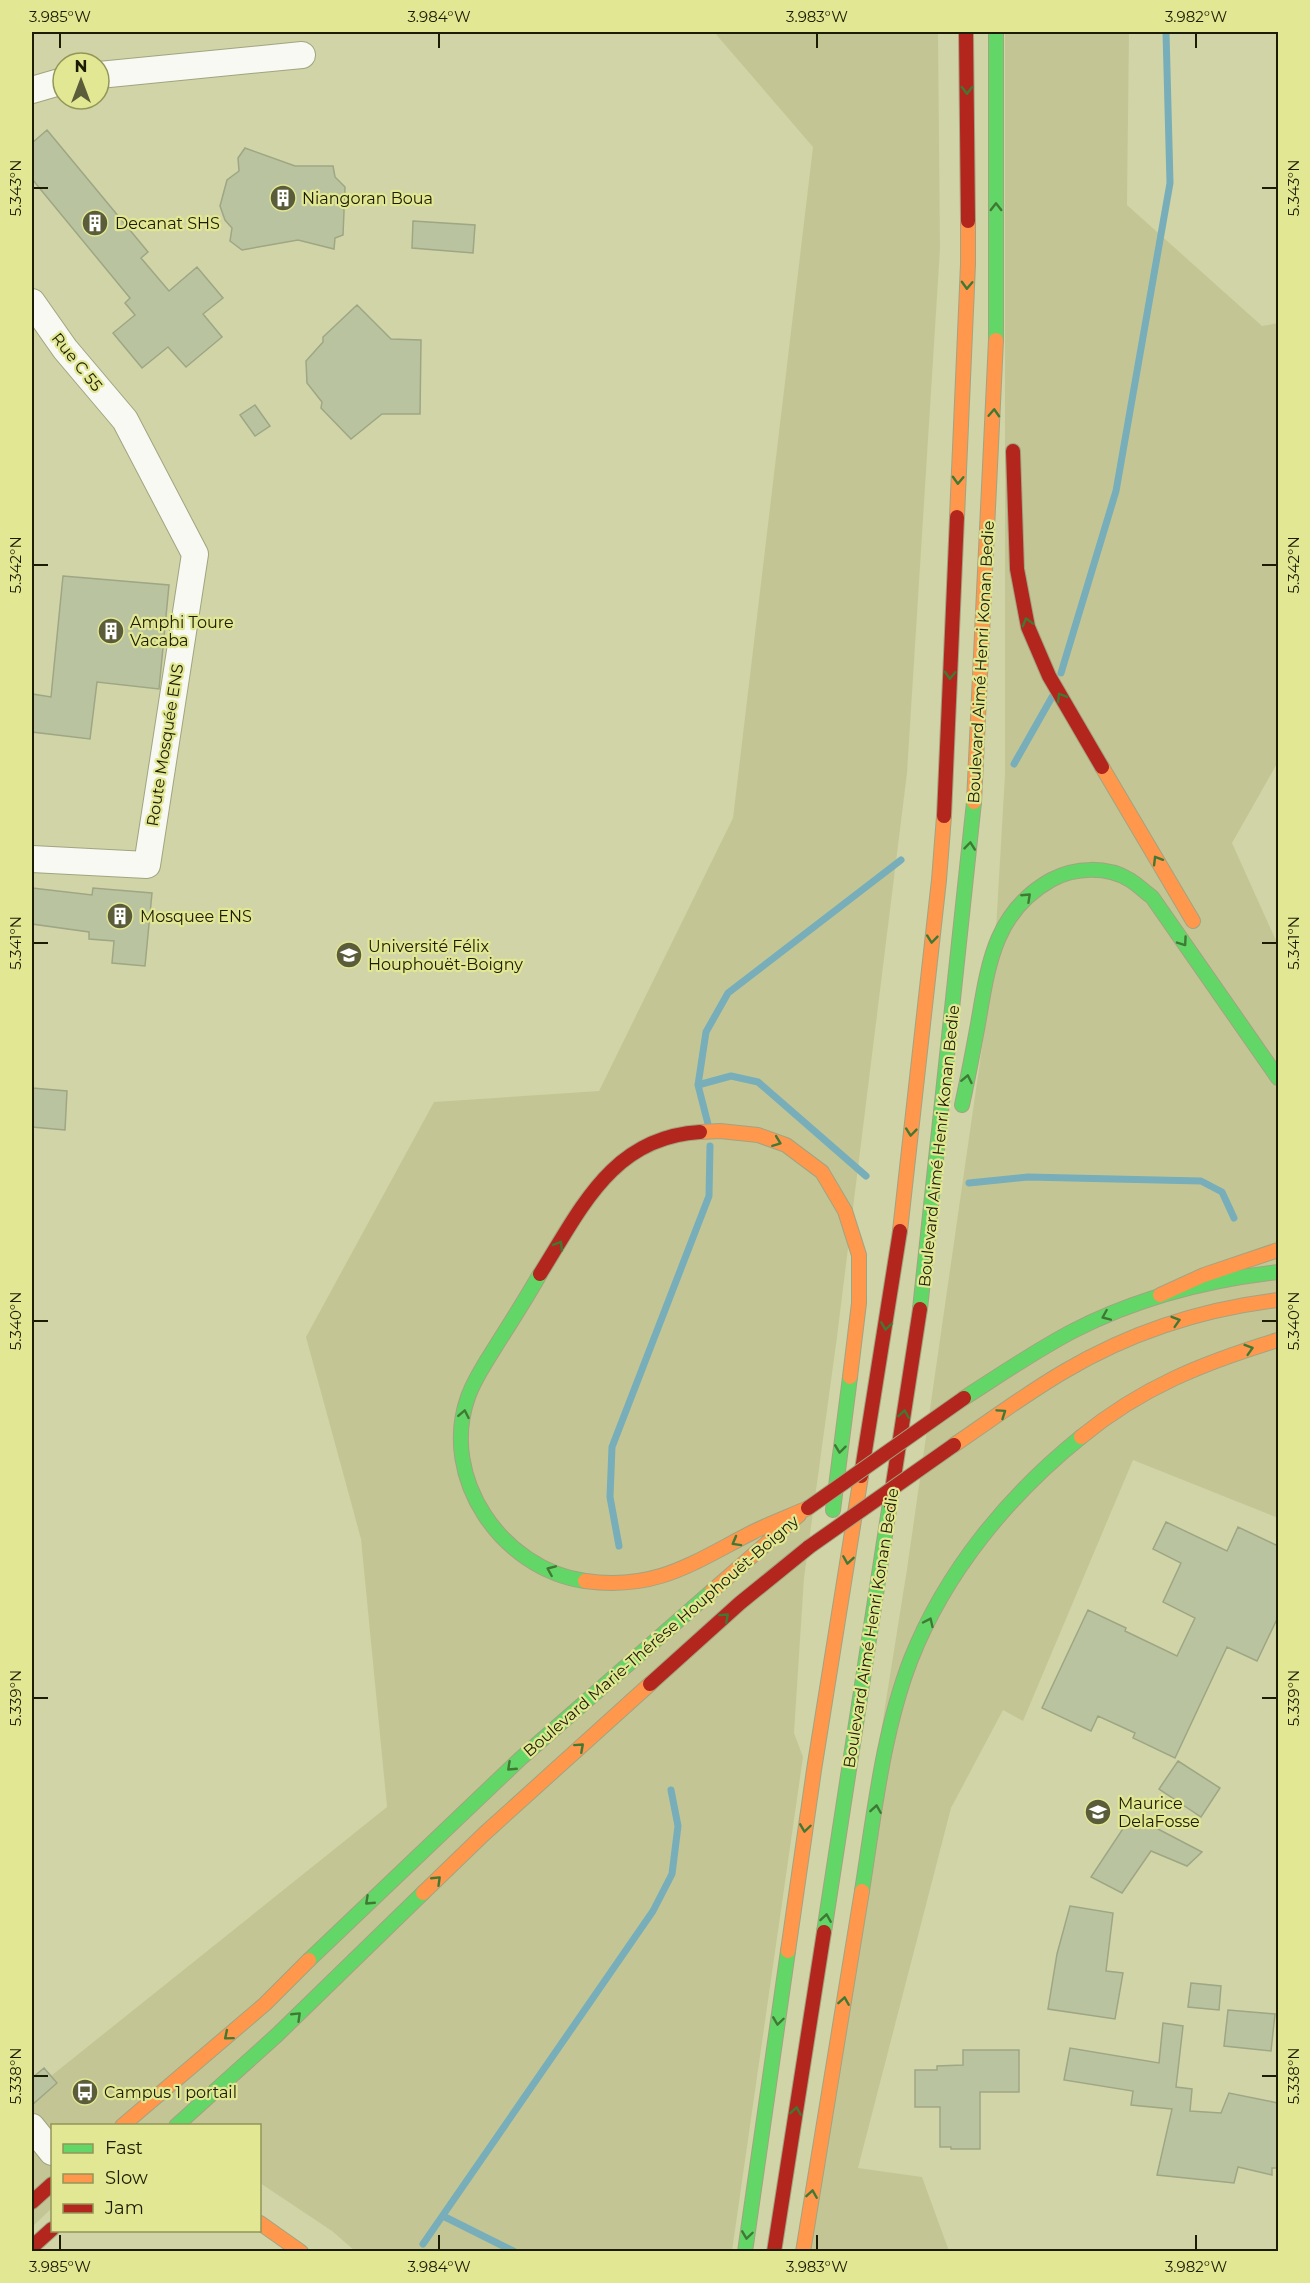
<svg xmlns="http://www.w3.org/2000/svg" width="1310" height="2283" viewBox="0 0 1310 2283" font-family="Montserrat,sans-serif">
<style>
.green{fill:#c3c694}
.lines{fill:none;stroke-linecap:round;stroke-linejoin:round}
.stream{stroke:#78aeb9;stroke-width:7}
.building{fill:#bac3a0;stroke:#9ea684;stroke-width:1.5}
.street-casing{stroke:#a2a480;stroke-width:28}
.fast-casing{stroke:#a2a480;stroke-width:16}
.slow-casing{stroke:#a2a480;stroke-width:16}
.jam-casing{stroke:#a2a480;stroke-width:16}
.street{stroke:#f8f9f2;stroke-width:26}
.fast{stroke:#63d668;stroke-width:14}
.slow{stroke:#ff974d;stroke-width:14}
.jam{stroke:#b3261e;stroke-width:14}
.jam-bridge-casing{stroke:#a2a480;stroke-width:16;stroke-linecap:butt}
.jam-bridge{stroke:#b3261e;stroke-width:14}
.oneway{stroke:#407934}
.ticks{fill:none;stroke:#1c1c00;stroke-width:2}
.labels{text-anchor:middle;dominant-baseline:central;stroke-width:4.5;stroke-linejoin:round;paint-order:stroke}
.poi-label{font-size:16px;fill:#1c1c00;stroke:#e2e793;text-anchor:start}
.street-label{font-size:16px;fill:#1c1c00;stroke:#e2e793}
.neatline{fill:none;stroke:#1c1c00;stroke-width:2}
.ticks-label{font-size:15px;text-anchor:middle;fill:#1c1c00}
</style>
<rect width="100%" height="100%" fill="#d1d4a6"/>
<path class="green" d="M714 32H938L940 249 907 773 837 1337 804 1578 794 1733 803 1757 732 2251H355L332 2231 260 2183V2126H52V2208L32 2227V2105L57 2083 51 2076 387 1807 361 1539 306 1337 434 1102 599 1091 733 818 813 147Z
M1005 32H1129L1127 205 1262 326 1278 323V762L1232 843 1278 945V1518L1133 1460 1023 1721 1003 1710 951 1808 858 2168 922 2177 949 2251 798 2252 907 1569 994 964 1005 774Z"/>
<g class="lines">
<path class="stream" d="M1061 673 1116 491 1170 183 1166 32
M1014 764 1052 697
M698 1085 731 1076 758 1082 866 1176
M708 1124 698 1085 706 1032 728 993 901 860
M969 1183 1028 1177 1201 1181 1222 1192 1234 1218
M619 1546 610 1497 612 1447 709 1196 710 1146
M443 2216 515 2252
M423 2244 653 1911 672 1874 678 1826 671 1790"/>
</g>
<path class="building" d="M47 130 148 252 141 258 169 291 197 267 223 298 203 314 222 337 186 367 168 347 142 368 113 333 135 315 125 303 130 298 32 179V143Z
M245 148 295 166H333L335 177 345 187 343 235 335 238 334 249 298 240 242 250 230 241 232 228 225 220 220 206 227 180 239 171 238 158Z
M413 221 475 225 473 253 412 248Z
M357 305 391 339 421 340 420 414H382L351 439 321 408 322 402 307 383 306 361 323 342V337Z
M255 405 270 426 255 436 240 415Z
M63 576 169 585 159 689 97 682 90 739 32 732V694L51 697Z
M32 888 92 895 93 888 152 893 145 966 112 963 114 941 89 939V932L32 924Z
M32 1088 67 1091 65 1130 32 1127Z
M1166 1522 1227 1551 1238 1527 1278 1546V1617L1257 1661 1227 1647 1175 1758 1133 1738 1135 1733 1098 1716 1091 1731 1042 1708 1088 1610 1126 1628 1125 1631 1177 1656 1195 1618 1163 1602 1181 1563 1153 1549Z
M1178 1761 1220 1788 1201 1817 1159 1789Z
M1135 1817 1202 1852 1187 1866 1151 1851 1122 1893 1091 1877 1128 1821Z
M1070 1906 1113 1913 1106 1971 1123 1973 1115 2019 1048 2009 1057 1954Z
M1191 1983 1221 1986 1219 2010 1188 2007Z
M1228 2010 1275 2014 1271 2051 1224 2046Z
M1163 2023 1183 2026 1176 2087 1192 2089 1190 2111 1221 2113 1229 2093 1278 2103V2168H1272V2175L1238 2167 1234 2183 1157 2175 1172 2109 1131 2105 1133 2091 1064 2080 1070 2048 1159 2063Z
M963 2050H1019V2092H980V2149H951V2147H940V2107H915V2070H937V2066L963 2065Z
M44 2068 57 2083 32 2105V2078Z"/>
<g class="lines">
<defs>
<path id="street" d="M99 75 302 55
M32 90 63 81
M32 302 65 349 125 420 195 554 147 865 32 859
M32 2127 52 2152"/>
<path id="fast" d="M996 32V340
M962 1105C968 1078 973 1051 978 1024 988 966 994 912 1051 880 1075 867 1107 866 1130 880 1138 885 1145 892 1152 897L1278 1078
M540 1274C527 1297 513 1319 499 1341 488 1359 475 1377 468 1397 439 1478 502 1569 585 1581
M920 1309 974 802
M964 1398C1000 1375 1035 1351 1073 1331 1137 1298 1207 1280 1278 1272
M833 1510 850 1377
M862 1891C874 1815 883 1731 911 1659 946 1571 1008 1496 1081 1437
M824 1932 890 1503
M309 1960 520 1759 712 1591
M176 2126 277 2035 423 1893
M745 2252 788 1951"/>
<path id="slow" d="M957 517 968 264V221
M1102 767 1193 921
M974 802 996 340
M700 1132 720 1131 758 1135 786 1145 822 1172 845 1211 859 1255V1303L850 1377
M900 1231 939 880 944 816
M1160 1295 1204 1275 1278 1250
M1081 1437C1142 1387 1203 1363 1278 1340
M954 1445C991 1420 1027 1393 1065 1371 1131 1332 1203 1309 1278 1300
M585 1581C657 1591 694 1562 753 1532 771 1523 790 1516 808 1508
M712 1591 799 1515
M423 1893 484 1834 650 1684
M788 1951 814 1770 861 1476
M122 2126 265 2004 309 1960
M260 2223 301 2252
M803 2252 862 1891"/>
<path id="jam" d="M966 32 968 221
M1013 451 1017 569 1028 627 1049 676 1102 767
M944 816 957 517
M540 1274C581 1209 612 1137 700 1132
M861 1476 900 1231
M890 1503 920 1309
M650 1684 740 1603 809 1547
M32 2202 52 2184
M32 2247 52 2229
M774 2252 824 1932"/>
</defs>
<use href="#street" class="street-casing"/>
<use href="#fast" class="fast-casing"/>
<use href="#slow" class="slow-casing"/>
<use href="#jam" class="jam-casing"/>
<use href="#street" class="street"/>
<use href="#fast" class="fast"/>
<use href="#slow" class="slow"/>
<use href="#jam" class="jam"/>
<defs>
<path id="jam-bridge" d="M808 1508 964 1398
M809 1547 954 1445"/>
</defs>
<use href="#jam-bridge" class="jam-bridge-casing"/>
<use href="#jam-bridge" class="jam-bridge"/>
</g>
<defs><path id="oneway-chevron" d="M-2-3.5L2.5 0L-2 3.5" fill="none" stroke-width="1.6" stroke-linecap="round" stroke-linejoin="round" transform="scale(1.5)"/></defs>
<g class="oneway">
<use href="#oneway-chevron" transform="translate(967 90) rotate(90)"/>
<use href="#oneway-chevron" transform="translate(996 207) rotate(-90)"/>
<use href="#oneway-chevron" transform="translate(967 285) rotate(92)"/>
<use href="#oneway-chevron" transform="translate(994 413) rotate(-87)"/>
<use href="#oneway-chevron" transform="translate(958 480) rotate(92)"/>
<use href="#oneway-chevron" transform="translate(1027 622) rotate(-106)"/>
<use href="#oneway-chevron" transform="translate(950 675) rotate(92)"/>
<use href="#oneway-chevron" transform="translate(1061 697) rotate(-120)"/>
<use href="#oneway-chevron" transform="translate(970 846) rotate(-84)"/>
<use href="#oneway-chevron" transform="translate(1157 860) rotate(-121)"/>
<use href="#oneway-chevron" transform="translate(1027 897) rotate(-43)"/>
<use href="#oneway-chevron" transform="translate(932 939) rotate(96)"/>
<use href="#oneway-chevron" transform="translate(1183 942) rotate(55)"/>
<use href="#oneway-chevron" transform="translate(967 1079) rotate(-78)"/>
<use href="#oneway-chevron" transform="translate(911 1132) rotate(96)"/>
<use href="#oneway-chevron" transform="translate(777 1142) rotate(21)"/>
<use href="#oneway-chevron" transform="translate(559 1245) rotate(-58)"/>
<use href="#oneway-chevron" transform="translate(1106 1316) rotate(157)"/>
<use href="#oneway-chevron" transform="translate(1176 1321) rotate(-17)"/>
<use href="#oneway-chevron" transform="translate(886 1326) rotate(99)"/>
<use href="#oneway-chevron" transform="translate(1249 1349) rotate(-17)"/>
<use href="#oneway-chevron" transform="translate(1002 1413) rotate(-34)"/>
<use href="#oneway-chevron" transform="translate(464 1414) rotate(-79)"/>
<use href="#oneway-chevron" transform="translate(904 1414) rotate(-81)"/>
<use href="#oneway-chevron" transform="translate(840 1449) rotate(97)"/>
<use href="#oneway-chevron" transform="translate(736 1542) rotate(151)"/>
<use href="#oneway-chevron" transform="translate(848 1560) rotate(99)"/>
<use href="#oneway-chevron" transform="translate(551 1570) rotate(-157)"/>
<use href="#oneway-chevron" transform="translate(725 1617) rotate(-42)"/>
<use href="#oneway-chevron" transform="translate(929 1622) rotate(-65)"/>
<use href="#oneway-chevron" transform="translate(580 1747) rotate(-42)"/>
<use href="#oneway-chevron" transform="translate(511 1767) rotate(137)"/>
<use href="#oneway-chevron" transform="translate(876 1809) rotate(-81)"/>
<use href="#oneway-chevron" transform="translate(805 1828) rotate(98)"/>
<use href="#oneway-chevron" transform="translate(437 1880) rotate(-44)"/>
<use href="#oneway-chevron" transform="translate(369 1901) rotate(137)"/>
<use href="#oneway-chevron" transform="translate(826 1918) rotate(-81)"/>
<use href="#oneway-chevron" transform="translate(844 2001) rotate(-81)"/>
<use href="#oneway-chevron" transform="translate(297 2016) rotate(-44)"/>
<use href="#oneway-chevron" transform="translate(778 2021) rotate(98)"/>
<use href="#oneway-chevron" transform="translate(228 2036) rotate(140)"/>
<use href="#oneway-chevron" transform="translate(796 2111) rotate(-81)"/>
<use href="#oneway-chevron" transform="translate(812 2194) rotate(-81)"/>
<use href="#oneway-chevron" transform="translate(747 2235) rotate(98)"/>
</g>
<path class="ticks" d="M60 33V48M439 33V48M817 33V48M1196 33V48M33 188H48M1262 188H1277M33 565H48M1262 565H1277M33 943H48M1262 943H1277M33 1321H48M1262 1321H1277M33 1698H48M1262 1698H1277M33 2076H48M1262 2076H1277M60 2235V2250M439 2235V2250M817 2235V2250M1196 2235V2250"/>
<defs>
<symbol id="building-disc" viewBox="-11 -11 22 22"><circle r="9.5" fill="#5b5c3a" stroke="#e2e793"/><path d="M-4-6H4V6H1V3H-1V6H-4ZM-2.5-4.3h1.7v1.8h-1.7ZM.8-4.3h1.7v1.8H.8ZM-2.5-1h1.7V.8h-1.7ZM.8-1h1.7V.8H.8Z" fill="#fff"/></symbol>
<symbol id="university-disc" viewBox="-11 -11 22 22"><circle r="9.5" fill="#5b5c3a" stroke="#e2e793"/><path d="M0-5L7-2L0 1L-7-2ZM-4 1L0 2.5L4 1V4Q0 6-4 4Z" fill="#fff"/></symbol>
<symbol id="school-disc" viewBox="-11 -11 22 22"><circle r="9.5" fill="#5b5c3a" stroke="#e2e793"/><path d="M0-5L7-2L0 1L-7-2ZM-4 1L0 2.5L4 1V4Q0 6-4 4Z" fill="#fff"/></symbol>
<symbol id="bus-disc" viewBox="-11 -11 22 22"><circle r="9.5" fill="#5b5c3a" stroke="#e2e793"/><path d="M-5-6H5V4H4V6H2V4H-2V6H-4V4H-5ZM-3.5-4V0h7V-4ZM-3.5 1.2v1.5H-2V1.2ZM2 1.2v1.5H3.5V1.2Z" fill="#fff"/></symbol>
</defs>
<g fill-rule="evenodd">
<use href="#building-disc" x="268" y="183" width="30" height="30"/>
<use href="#building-disc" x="80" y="208" width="30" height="30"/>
<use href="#building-disc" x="96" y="616" width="30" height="30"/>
<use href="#building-disc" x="105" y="901" width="30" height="30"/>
<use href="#university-disc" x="334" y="940" width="30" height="30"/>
<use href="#school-disc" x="1083" y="1797" width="30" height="30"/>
<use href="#bus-disc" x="70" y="2077" width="30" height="30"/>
</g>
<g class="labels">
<g class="poi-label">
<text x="302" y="198">Niangoran Boua</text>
<text x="115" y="223">Decanat SHS</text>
<text x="130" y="622">Amphi Toure<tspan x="130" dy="18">Vacaba</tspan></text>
<text x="140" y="916">Mosquee ENS</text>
<text x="368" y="946">Université Félix<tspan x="368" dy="18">Houphouët-Boigny</tspan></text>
<text x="1118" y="1803">Maurice<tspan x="1118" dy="18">DelaFosse</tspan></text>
<text x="104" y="2092">Campus 1 portail</text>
</g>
<g class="street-label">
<text transform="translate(77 362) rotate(51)">Rue C 55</text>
<text transform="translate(981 662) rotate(-87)">Boulevard Aimé Henri Konan Bedie</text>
<text transform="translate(165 745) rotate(-81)">Route Mosquée ENS</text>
<text transform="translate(939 1146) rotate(-84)">Boulevard Aimé Henri Konan Bedie</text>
<text transform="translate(871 1628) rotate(-81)">Boulevard Aimé Henri Konan Bedie</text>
<text transform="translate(661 1636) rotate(-41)">Boulevard Marie-Thérèse Houphouët-Boigny</text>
</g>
</g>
<rect width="1310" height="2283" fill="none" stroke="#e2e793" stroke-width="66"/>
<rect x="51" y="2124" width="210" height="108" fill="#e2e793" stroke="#939658" stroke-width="1.5"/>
<rect x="63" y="2144" width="30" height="9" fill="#63d668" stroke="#939658" stroke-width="1.5"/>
<text x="105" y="2154" font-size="18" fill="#1c1c00">Fast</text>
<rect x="63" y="2174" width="30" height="9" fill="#ff974d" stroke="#939658" stroke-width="1.5"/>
<text x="105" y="2184" font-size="18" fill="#1c1c00">Slow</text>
<rect x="63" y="2204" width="30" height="9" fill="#b3261e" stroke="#939658" stroke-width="1.5"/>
<text x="105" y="2214" font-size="18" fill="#1c1c00">Jam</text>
<g transform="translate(81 81)"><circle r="28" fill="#e2e793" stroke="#939658" stroke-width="1.5"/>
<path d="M0-4.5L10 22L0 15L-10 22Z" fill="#5b5c3a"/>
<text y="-9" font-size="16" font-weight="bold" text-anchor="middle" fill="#1c1c00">N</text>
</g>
<rect x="33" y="33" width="1244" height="2217" class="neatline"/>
<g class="ticks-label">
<text x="60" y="22">3.985°W</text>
<text x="439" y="22">3.984°W</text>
<text x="817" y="22">3.983°W</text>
<text x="1196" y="22">3.982°W</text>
<text transform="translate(16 188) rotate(-90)" y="5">5.343°N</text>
<text transform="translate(1294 188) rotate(-90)" y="5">5.343°N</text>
<text transform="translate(16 565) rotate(-90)" y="5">5.342°N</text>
<text transform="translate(1294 565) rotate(-90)" y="5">5.342°N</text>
<text transform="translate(16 943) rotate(-90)" y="5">5.341°N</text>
<text transform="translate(1294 943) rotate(-90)" y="5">5.341°N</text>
<text transform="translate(16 1321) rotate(-90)" y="5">5.340°N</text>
<text transform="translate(1294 1321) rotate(-90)" y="5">5.340°N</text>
<text transform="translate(16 1698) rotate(-90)" y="5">5.339°N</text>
<text transform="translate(1294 1698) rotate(-90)" y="5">5.339°N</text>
<text transform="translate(16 2076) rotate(-90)" y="5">5.338°N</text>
<text transform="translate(1294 2076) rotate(-90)" y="5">5.338°N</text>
<text x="60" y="2272">3.985°W</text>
<text x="439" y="2272">3.984°W</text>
<text x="817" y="2272">3.983°W</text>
<text x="1196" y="2272">3.982°W</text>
</g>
</svg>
